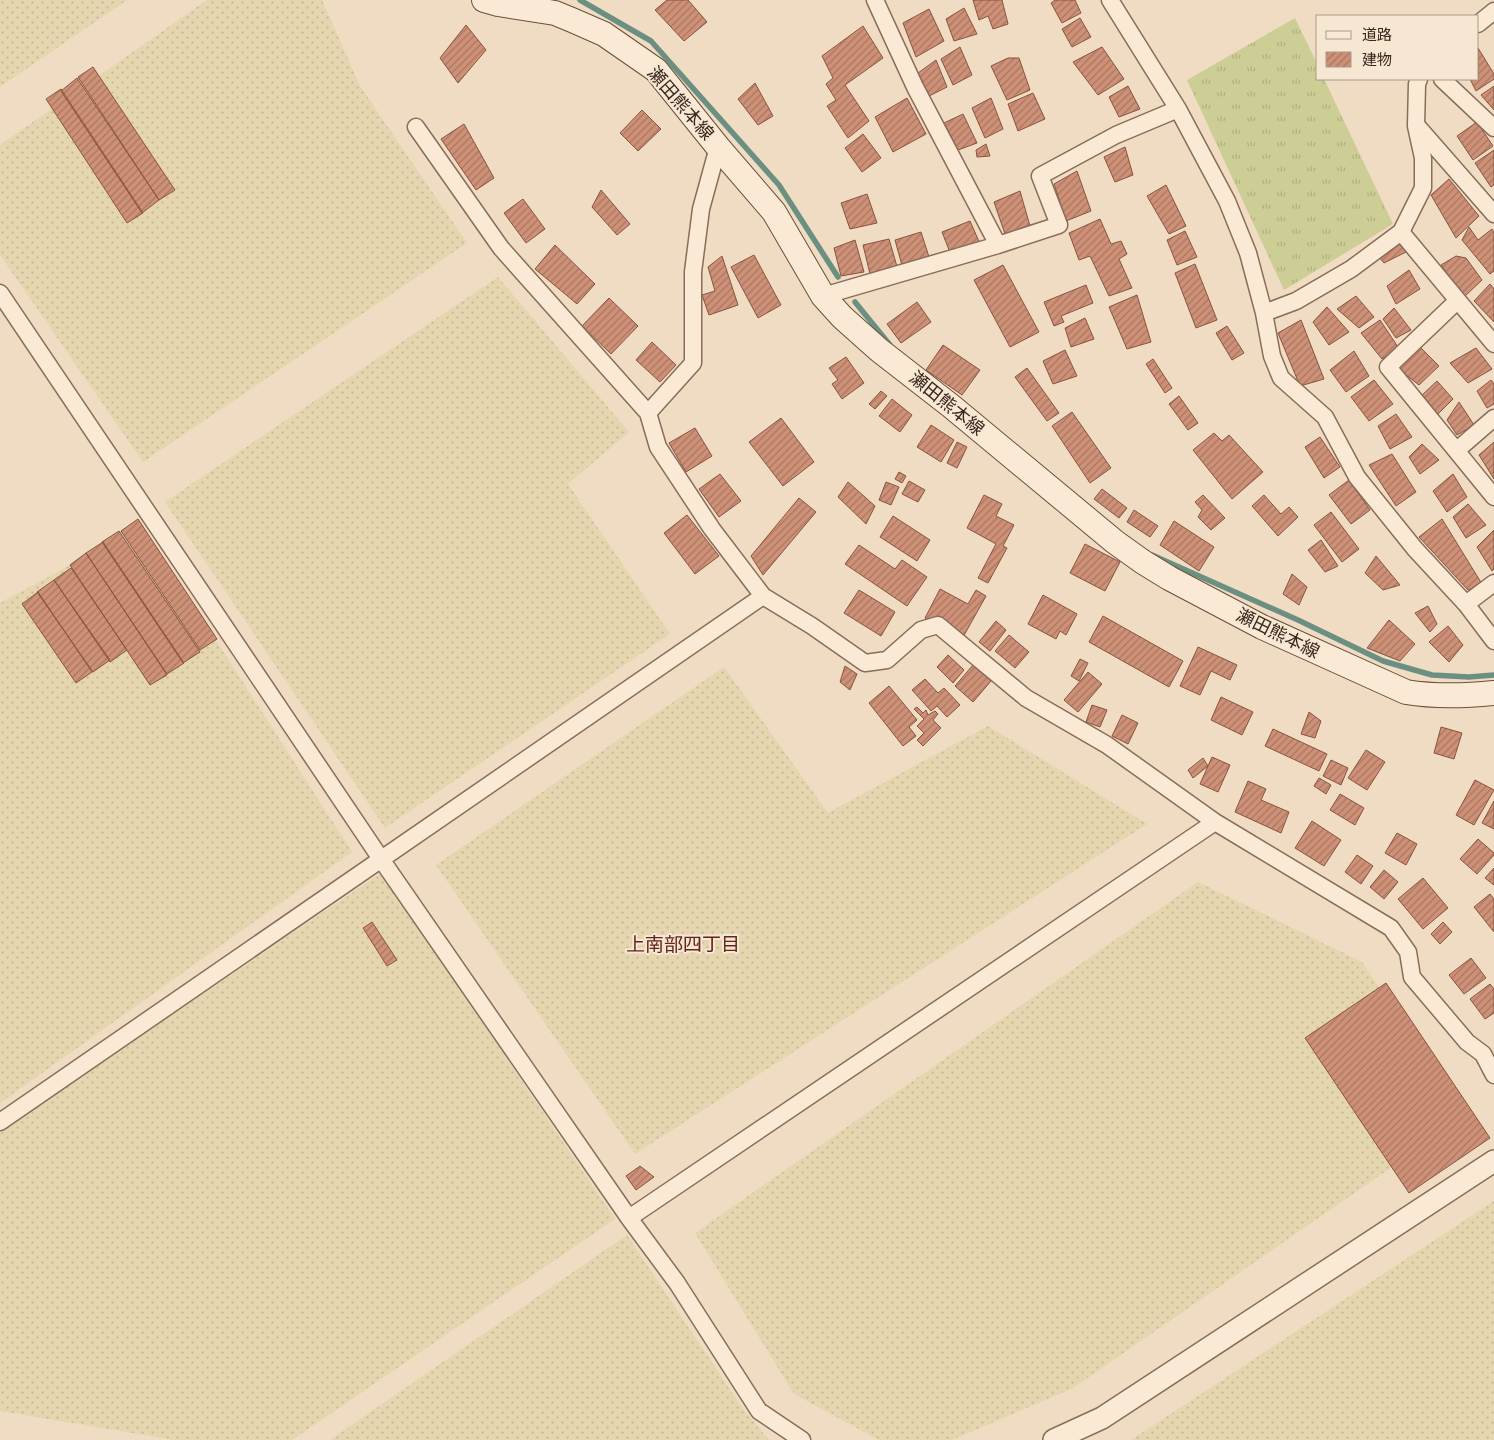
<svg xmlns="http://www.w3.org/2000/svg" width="1494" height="1440" viewBox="0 0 1494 1440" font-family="Merriweather,'Noto Sans JP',serif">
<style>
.farmland{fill:url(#farmland-dots)}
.grass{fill:url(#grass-tufts)}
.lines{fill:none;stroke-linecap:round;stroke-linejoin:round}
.stream{stroke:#6b9082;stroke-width:5.5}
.building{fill:url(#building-hatch);stroke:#89533e}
.minor-casing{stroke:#896d59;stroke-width:19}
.tertiary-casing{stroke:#896d59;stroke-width:24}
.secondary-casing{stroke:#6b4e3c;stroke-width:26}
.minor{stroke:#faead5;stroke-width:16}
.tertiary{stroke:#faead5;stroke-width:21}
.secondary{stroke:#faead5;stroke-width:24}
.labels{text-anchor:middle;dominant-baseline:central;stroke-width:4;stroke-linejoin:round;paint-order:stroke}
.street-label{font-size:18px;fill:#39271d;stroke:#f6e7d2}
.neighbourhood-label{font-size:19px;fill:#66221c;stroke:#f6e7d2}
</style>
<defs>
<pattern id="farmland-dots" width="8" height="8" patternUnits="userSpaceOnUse" patternTransform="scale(1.25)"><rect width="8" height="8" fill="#e5d6af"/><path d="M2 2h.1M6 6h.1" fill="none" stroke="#c5b896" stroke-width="1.8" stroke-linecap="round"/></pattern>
<pattern id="grass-tufts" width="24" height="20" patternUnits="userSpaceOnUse" patternTransform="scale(1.25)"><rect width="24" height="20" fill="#cdcd96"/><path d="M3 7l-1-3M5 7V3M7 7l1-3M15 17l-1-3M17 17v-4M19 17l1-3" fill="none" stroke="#b1b081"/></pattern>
<pattern id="building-hatch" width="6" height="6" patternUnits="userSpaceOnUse" patternTransform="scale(1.25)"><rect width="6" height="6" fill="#ce9177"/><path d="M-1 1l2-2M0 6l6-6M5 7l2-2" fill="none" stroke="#a87661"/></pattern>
</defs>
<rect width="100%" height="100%" fill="#efdcc2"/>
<path class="farmland" d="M0 0H127L0 87Z
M207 0H322L360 86 467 243 143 462 0 255V145Z
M498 277 629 432 568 484 670 634 385 828 165 502Z
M138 519 352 852 0 1103V603L70 565Z
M724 667 828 813 988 726 1147 824 635 1154 436 865Z
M381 873 615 1219 292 1440H175L0 1411V1132Z
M1198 882 1362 962 1467 1115 1073 1388 952 1440H879L794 1394 695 1233Z
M1494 1201V1440H1131Z
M627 1235 743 1409 769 1440H330Z"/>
<path class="grass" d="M1295 18 1318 66V79H1324L1393 224 1284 290 1187 80Z"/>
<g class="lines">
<path class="stream" d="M580 0 651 41 779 185 838 277
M855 302 890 345
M1152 555 1298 620 1383 661 1432 675 1469 677 1494 675"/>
</g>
<path class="building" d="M667 0H688L707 22 684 41 655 10Z
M973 0H1002L1008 24 993 29 988 16 979 20Z
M1055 0H1075L1081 13 1062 23 1051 3Z
M964 8 977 34 954 41 946 19Z
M929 9 944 41 916 57 903 23Z
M1080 18 1091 37 1072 47 1062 29Z
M466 25 486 50 458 83 440 58Z
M863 26 883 58 845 85 869 121 848 138 827 106 836 100 826 84 833 78 822 56Z
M960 47 972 75 953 85 941 59Z
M1102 47 1124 79 1098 95 1073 62Z
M1478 48 1494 74V79L1476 91 1470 79H1478Z
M1008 58H1019L1030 90 1007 100 991 66Z
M936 60 947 87 929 96 918 73Z
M93 67 175 190 159 200 78 77Z
M77 78 159 200 142 213 61 91Z
M755 83 773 116 758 125 738 99Z
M1128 86 1140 109 1119 117 1109 97Z
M1494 86V110L1481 95Z
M61 89 143 213 127 223 46 99Z
M1033 93 1045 119 1018 131 1008 104Z
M907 98 926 134 893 152 875 117Z
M991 98 1003 129 985 138 972 108Z
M642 110 661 129 638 151 620 133Z
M963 114 977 143 958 150 944 123Z
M1477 122 1493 146 1473 160 1457 136Z
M464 124 494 178 476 190 441 139Z
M863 134 881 158 862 172 845 148Z
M986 144 990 156 977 157 976 150Z
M1125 147 1133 175 1115 182 1104 157Z
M1494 150V185L1491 187 1475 163Z
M1077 171 1091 211 1066 221 1054 184Z
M1449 179 1479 216 1456 238 1431 195Z
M1166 185 1186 226 1169 234 1147 196Z
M601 190 630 224 617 235 592 207Z
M1020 191 1030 226 1005 234 994 202Z
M867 194 877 223 850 229 841 203Z
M523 199 545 229 526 243 504 213Z
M1100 219 1111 244 1121 241 1127 254 1119 259 1132 288 1109 296 1090 256 1079 260 1069 233Z
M970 221 981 246 951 255 942 232Z
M1469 227 1478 240 1492 229 1494 233V271L1490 274 1462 240Z
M1185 231 1197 257 1177 265 1167 240Z
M921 232 930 260 903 269 895 240Z
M889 239 898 270 871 278 863 245Z
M855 240 864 272 841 276 834 248Z
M1400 242 1406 252 1384 263 1379 257Z
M555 245 595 284 577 304 535 269Z
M754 255 781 305 758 318 731 267Z
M722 256 738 305 709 315 702 295 715 291 708 267Z
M1456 256 1466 258 1482 280 1464 297 1441 265Z
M1195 264 1217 320 1196 328 1175 273Z
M1003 265 1039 332 1010 347 974 280Z
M1409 270 1420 289 1396 304 1387 286Z
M1490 284 1494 289V322L1474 301Z
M1086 285 1093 303 1061 316 1064 322 1054 326 1044 302Z
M1137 295 1151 342 1127 349 1109 307Z
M1356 296 1374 317 1359 328 1337 309Z
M609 298 638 326 611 354 582 326Z
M917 302 931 322 901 343 887 324Z
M1327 307 1349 332 1329 345 1313 322Z
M1394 308 1411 330 1396 338 1383 319Z
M1085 318 1094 339 1071 347 1065 328Z
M1301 320 1324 379 1300 386 1278 333Z
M1380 320 1400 350 1382 359 1361 333Z
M1227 326 1244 353 1232 360 1216 333Z
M652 342 676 365 660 382 636 360Z
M943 345 980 370 962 395 926 370Z
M1418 345 1439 366 1419 385 1397 368Z
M1476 348 1492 369 1468 383 1450 363Z
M1065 350 1077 376 1053 384 1043 361Z
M1354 351 1369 376 1346 392 1330 370Z
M846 357 864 383 842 399 832 384 838 380 829 368Z
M1153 359 1172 388 1165 393 1146 364Z
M1027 368 1059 413 1047 421 1015 377Z
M1374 380 1393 404 1369 421 1351 397Z
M1491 380 1494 384V404L1487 408 1477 391Z
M1437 381 1453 399 1438 414 1421 396Z
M881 391 887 396 875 409 869 404Z
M1179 396 1198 423 1188 430 1169 404Z
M892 399 912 415 900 432 879 416Z
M1459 402 1474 425 1457 435 1447 420Z
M1072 412 1111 468 1090 483 1052 426Z
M1396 414 1412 437 1390 449 1378 426Z
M781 418 814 462 783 486 749 442Z
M931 425 954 440 941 462 917 447Z
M695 428 712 456 686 472 669 443Z
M1214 433 1222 441 1229 435 1263 472 1232 499 1193 450Z
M1320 437 1340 467 1324 478 1305 447Z
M957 442 967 447 957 468 947 463Z
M1494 442V479L1479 455Z
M1422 444 1439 460 1420 474 1409 457Z
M1392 454 1416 492 1396 506 1369 465Z
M899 472 906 476 902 483 895 479Z
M720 474 741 501 719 517 699 489Z
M1453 474 1467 497 1447 512 1433 491Z
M1349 480 1370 510 1351 524 1329 495Z
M909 481 925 490 918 502 902 494Z
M848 482 875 506 866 524 838 497Z
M886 482 899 487 891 505 879 500Z
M1102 489 1127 508 1119 518 1094 499Z
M984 495 1002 504 996 516 1014 525 1003 546 1007 548 988 583 978 578 996 544 967 528Z
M1203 495 1225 518 1211 530 1198 517 1202 510 1195 502Z
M1264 495 1281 514 1289 507 1298 517 1278 536 1252 506Z
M799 498 816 512 763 575 751 556Z
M1468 504 1486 525 1466 538 1453 517Z
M1134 510 1158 526 1150 537 1127 522Z
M1331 512 1359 549 1342 562 1314 525Z
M687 515 719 556 695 574 664 533Z
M893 516 930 540 917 561 880 537Z
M138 519 217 639 200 650 121 531Z
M1442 519 1482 584 1468 590 1419 537Z
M1174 521 1214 547 1199 571 1160 545Z
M1494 530V569L1492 571 1477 547Z
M119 531 200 652 183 663 102 542Z
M1321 540 1338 566 1325 572 1308 550Z
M103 542 184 663 167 674 86 553Z
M1085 544 1120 562 1105 591 1070 573Z
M859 545 895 569 902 560 927 577 907 606 845 564Z
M86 553 167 675 150 685 70 565Z
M1376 556 1400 585 1383 590 1365 573Z
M71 568 127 650 110 662 54 580Z
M1292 574 1307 587 1299 605 1283 594Z
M54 580 110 660 93 672 37 592Z
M940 589 968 604 976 590 986 596 962 639 925 618Z
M859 590 895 612 881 636 844 613Z
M38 592 92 672 76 683 22 604Z
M1043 595 1077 614 1066 635 1060 631 1056 639 1028 624Z
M1428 606 1437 624 1430 632 1415 613Z
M1103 616 1183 661 1169 687 1089 642Z
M1389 620 1415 644 1400 661 1367 648Z
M996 621 1006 630 990 651 979 642Z
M1448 626 1463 645 1449 662 1429 642Z
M1009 635 1029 652 1015 668 995 651Z
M1198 647 1237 665 1230 680 1211 671 1200 695 1180 686Z
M948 655 964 670 953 683 937 667Z
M1080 659 1088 663 1079 681 1071 676Z
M973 665 991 681 973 702 955 686Z
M845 666 857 674 850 690 840 682Z
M1088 672 1102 684 1078 712 1064 700Z
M925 679 938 693 944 688 960 705 947 717 937 706 931 711 912 690Z
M889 686 917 720 909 727 916 736 903 746 869 703Z
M1221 697 1253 712 1242 735 1211 720Z
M1092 705 1107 710 1100 727 1086 722Z
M917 707 923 713 926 710 928 715 935 711 938 714 933 720 941 728 923 746 917 740 924 733 917 726 924 719 914 709Z
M1309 712 1321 721 1315 738 1301 734Z
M1122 715 1138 723 1128 744 1112 736Z
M1441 727 1462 733 1454 759 1434 753Z
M1273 729 1327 754 1319 771 1265 746Z
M1366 750 1385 762 1367 790 1348 778Z
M1212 757 1230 765 1218 792 1200 784Z
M1203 758 1208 766 1193 778 1188 770Z
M1331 760 1348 768 1341 785 1323 776Z
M1319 778 1331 785 1326 794 1314 786Z
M1475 780 1494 790 1474 825 1456 815Z
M1248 781 1266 789 1261 800 1289 812 1281 833 1235 812Z
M1340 794 1364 808 1355 825 1330 810Z
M1494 801V829L1482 823Z
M1312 821 1341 840 1324 866 1295 848Z
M1397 833 1417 844 1406 865 1385 853Z
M1478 839 1494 853V855L1477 874 1460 859Z
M1357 855 1373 866 1361 884 1345 872Z
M1494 868V885L1485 878Z
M1384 870 1398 882 1384 899 1370 887Z
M1423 878 1448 908 1423 929 1398 899Z
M1490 894 1494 899V932L1474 907Z
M372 922 397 960 387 966 363 928Z
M1443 922 1452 932 1440 944 1431 934Z
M1471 958 1486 978 1464 994 1449 975Z
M1386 983 1490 1138 1409 1193 1305 1038Z
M1490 984 1494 989V1013L1485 1019 1470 999Z
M640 1166 654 1177 636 1190 626 1176Z"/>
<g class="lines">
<defs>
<path id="minor" d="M875 0 915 87 998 245
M1110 0 1178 109
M1478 24 1494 11
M1442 79 1494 128
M416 127 501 248 648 413 658 447 712 529 763 596 812 626 865 663 887 660 921 630 938 625 1026 698 1107 745 1215 822 1391 928 1408 952 1412 977 1467 1042 1483 1054 1494 1075
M1418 127 1494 214
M1401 232 1494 344
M0 293 381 859 629 1218 677 1283 759 1411 802 1440
M823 296 998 245 1059 225 1040 176 1116 135 1178 109 1227 201 1248 253 1264 313 1272 356 1281 378 1325 417 1357 477 1415 549 1466 604 1494 641
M1457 301 1388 367 1494 497
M1264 313 1296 301 1351 269 1401 232 1423 188V158L1416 126 1417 84 1419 79
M648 413 693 363V272L701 209 718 147
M1457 450 1494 418
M1466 604 1494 583
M0 1122 763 596
M629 1218 1215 822"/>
<path id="tertiary" d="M1054 1440 1102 1418 1494 1161"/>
<path id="secondary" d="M484 0 498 4 555 13 572 20 604 34 656 70 718 147 774 212 823 296 842 317 879 350 951 406 1115 542 1143 562 1169 578 1262 627 1406 692C1436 697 1464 696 1494 693"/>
</defs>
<use href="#minor" class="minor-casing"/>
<use href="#tertiary" class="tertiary-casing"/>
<use href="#secondary" class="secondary-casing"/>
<use href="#minor" class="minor"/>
<use href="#tertiary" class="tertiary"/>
<use href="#secondary" class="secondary"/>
</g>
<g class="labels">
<g class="street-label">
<text transform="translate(681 103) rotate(49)">瀬田熊本線</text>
<text transform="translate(947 403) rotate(39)">瀬田熊本線</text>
<text transform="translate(1278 633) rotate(26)">瀬田熊本線</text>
</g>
<g class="neighbourhood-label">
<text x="683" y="944">上南部四丁目</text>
</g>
</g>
<rect x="1316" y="15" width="162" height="65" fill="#f6e7d2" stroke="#aa9a8a"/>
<rect x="1326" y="31" width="25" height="8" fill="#faead5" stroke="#aa9a8a"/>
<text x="1362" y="40" font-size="15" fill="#39271d">道路</text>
<rect x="1326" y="52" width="25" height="15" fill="url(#building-hatch)" stroke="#aa9a8a"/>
<text x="1362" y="65" font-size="15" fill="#39271d">建物</text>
</svg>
